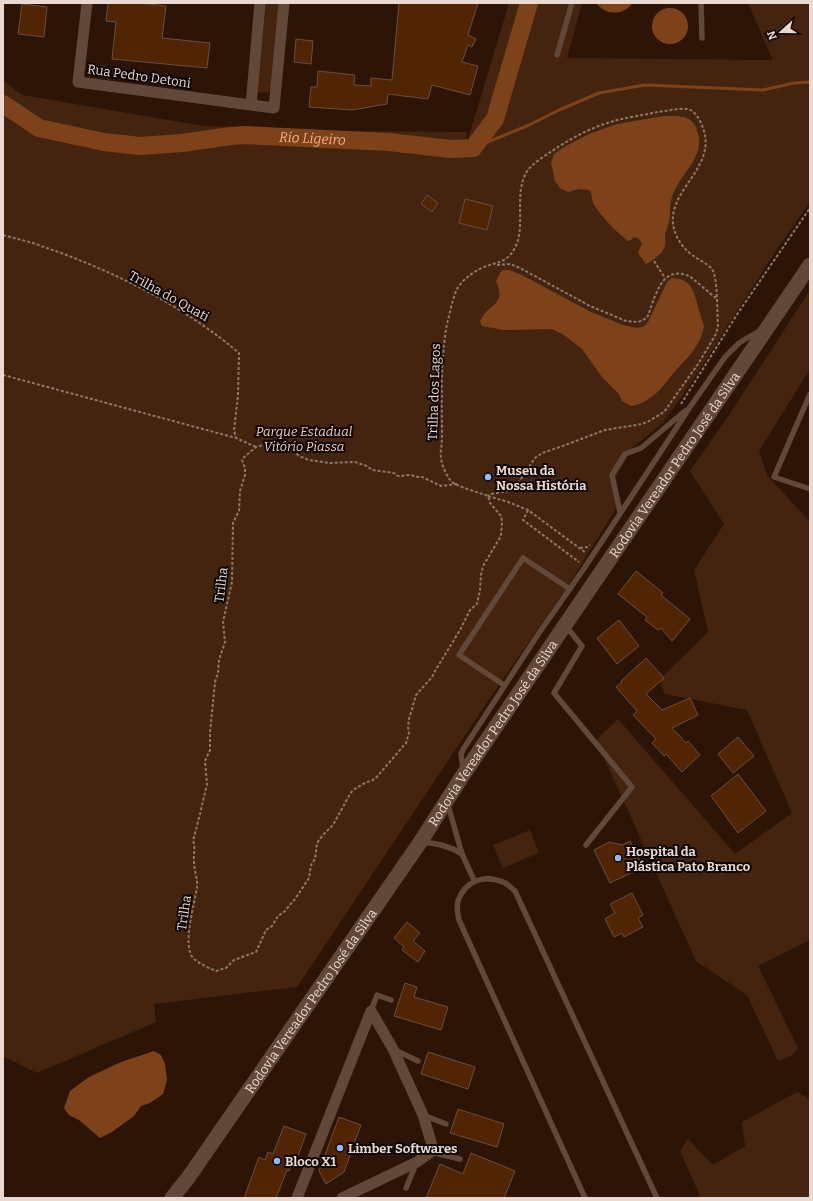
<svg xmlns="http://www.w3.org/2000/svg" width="813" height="1201" viewBox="0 0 813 1201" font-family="Bitter,serif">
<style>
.green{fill:#45240f}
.water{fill:#7e421a}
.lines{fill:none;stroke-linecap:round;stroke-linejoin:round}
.stream{stroke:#7e421a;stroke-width:3}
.river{stroke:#7e421a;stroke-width:18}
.building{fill:#512504;stroke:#694e3e}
.path{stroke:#8b786c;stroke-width:2;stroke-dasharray:3 2;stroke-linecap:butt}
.service{stroke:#624838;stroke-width:5.5}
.minor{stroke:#624838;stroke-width:11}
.secondary{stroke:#624838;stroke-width:15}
.poi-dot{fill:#90b8fd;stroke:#0d0402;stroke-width:1.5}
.labels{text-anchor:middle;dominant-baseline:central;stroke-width:4;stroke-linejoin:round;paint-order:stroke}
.street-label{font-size:13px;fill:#e9d9d0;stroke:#0d0402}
.park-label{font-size:13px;font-style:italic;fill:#f3cdb8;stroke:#0d0402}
.poi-label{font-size:13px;font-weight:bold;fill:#e9d9d0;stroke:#0d0402;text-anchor:start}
.water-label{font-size:14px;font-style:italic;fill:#f4ac81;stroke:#0d0402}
</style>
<rect width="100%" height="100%" fill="#2c1507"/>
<path class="green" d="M263 3H280L273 87 268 93 257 92Z
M509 3H582L567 58 773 60 748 3H810V202L777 249 695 377 663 423 633 447 614 480 620 502 570 583 494 692 297 987 154 1004 156 1022 37 1073 3 1056V80L22 95 204 126 338 131 467 132 466 146Z
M810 290V369L759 451 767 475 810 522V940L758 966 798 1048 793 1055 778 1061 747 995 696 961 596 740 618 719 735 854 792 813 747 710 665 694 659 680 708 632 694 570 724 524 690 471 731 412Z
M530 830 539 853 503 868 493 845Z
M797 1092 810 1099V1198H701L680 1151 688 1139 713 1165 745 1146 742 1122Z"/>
<path class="water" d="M596 3H633C622 16 607 16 596 3Z
M652 26a18 18 0 1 1 36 0a18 18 0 1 1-36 0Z
M664 116C678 116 692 114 697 130 707 160 677 173 671 201 669 209 671 218 668 225 668 228 666 230 665 234 665 238 666 245 664 248 661 255 652 261 646 264L638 253 642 243 638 238 634 237 631 240 628 241C615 231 603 218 594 205 591 199 593 194 589 190L579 189 568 192 560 188 555 181 551 163 554 154 566 146 589 134 617 124Z
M503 270H509L522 275 591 312 623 325 636 328 642 327 646 325 649 320 667 282 671 278C693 278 694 293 699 310 700 315 702 320 704 326 701 346 685 360 672 375 665 383 658 394 648 399 643 403 637 405 631 406L622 401 619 394 602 377 582 349 564 335 552 329 504 330 482 326 480 321C489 302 507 306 496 281L500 273Z
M154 1051 161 1055 165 1064 167 1080 163 1094 150 1103 141 1106 134 1116 112 1132 100 1138 79 1120 69 1115 64 1108 70 1091 89 1077 121 1062Z"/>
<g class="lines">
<path class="stream" d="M473 148 527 126 559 110 599 93 645 85 763 90 794 83 810 82"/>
<path class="river" id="s1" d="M3 104 39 128 104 142 140 146 182 143 231 136 245 135 389 142 450 149 473 148 495 119 529 3"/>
</g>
<path class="building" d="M108 3H140L166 6 162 38 210 43 207 68 112 59 116 22 106 21Z
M399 3H478L468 35 476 39 472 47 468 45 462 62 478 66 470 95 432 85 428 99 388 94 387 104 352 110 309 107 311 87H317L318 71 355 75 354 85 371 86V78L392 80Z
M22 4 47 7 44 37 18 34Z
M296 39 313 41 311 64 294 62Z
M427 195 438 203 432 212 421 204Z
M465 199 493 206 487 230 459 223Z
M636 571 663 593 661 595 690 619 672 641 661 628 658 630 645 620 647 617 618 594Z
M619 620 639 646 617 664 597 638Z
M646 658 664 678 646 694 662 710 690 698 698 715 672 728 686 743 688 741 700 755 682 772 666 754 664 756 652 743 656 739 633 715 637 711 616 687 622 682 621 681Z
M738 737 754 756 733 773 718 754Z
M738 774 766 811 738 833 711 796Z
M630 841 643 867 610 883 594 850 609 842 622 845Z
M632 893 643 915 638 918 643 927 624 937 622 933 614 937 605 919 615 913 610 904Z
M407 922 420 933 413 941 425 951 418 962 402 950 404 947 394 938Z
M405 983 417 987 414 997 448 1007 441 1030 394 1016Z
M428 1052 475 1067 468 1089 421 1074Z
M458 1109 504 1124 497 1147 450 1133Z
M339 1117 361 1125 344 1172 326 1184 319 1171Z
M284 1126 306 1134 295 1164 292 1162 289 1171 287 1170 276 1198H244L259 1157 265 1160 268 1152 273 1154Z
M471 1153 515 1171 504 1198H426L440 1164 463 1174Z"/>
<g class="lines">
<path class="path" d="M3 235C16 239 29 241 41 246 110 269 184 306 239 353L238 396 234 430 236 438
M654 261 665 278
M497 265 510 264 520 268 590 306 626 321 638 322 647 318C655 299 660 264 689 276 694 279 709 293 716 298
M3 375 236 438 256 447
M681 404 738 313 810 208
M457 484 441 486 422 477H418L410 475 398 476 394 473 372 470 367 466 355 462 330 463 309 460 299 456 292 450 275 445 267 444 256 447 243 458 242 460 245 468V475L240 491 239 511 233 523 232 582 223 622 225 642 219 660 218 673 215 682 210 733V750L205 761 207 784 200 814 193 841C196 848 193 855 194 862 194 871 198 879 197 887 195 903 181 947 194 959 200 964 209 968 216 971L226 968 234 960 256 952 266 930 272 926 278 916 284 912 295 899 309 878 311 865 315 859 317 843 323 835 333 825 350 794 353 790 363 784 375 779 406 743 409 733 408 727 409 719 416 695 432 677 435 671 460 630 470 610 477 604 480 590 481 575 483 566 501 536 502 521 501 516 490 503 488 496C480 493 455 486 451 481 446 475 442 466 441 458 440 452 442 445 442 438 442 400 440 362 447 324 450 313 452 300 457 289 462 280 473 272 482 268 494 262 505 264 513 251 527 231 514 198 525 175 529 166 540 159 549 153 568 140 591 127 614 121 628 117 644 115 658 112 666 111 679 108 687 109 694 110 698 117 701 123 721 166 669 187 673 224 675 238 684 250 695 257 701 261 708 264 712 269 718 278 717 313 718 326L716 334 698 364 664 412 649 421 642 424 605 430 560 447 542 453 535 458 516 486 509 491 491 494 488 496
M488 496 508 502 528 510 586 553
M528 510 523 520 579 562
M580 548 587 547 590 545"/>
<path class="service" d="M701 3 702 38
M557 55 572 3
M810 394 774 477 810 489
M620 512 612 475 625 454 641 448 647 443 685 411
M565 625 582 646 554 693 632 787 586 845
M504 685 459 655 523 558 570 589
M463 769 461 754 464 748 537 636 585 567 656 459 690 407 725 357 739 343 759 331
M448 805 462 854 474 880
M423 842C438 844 450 846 462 854
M371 1011 377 995 391 1000
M395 1050 418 1061
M423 1115 446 1124
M431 1152 460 1159
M406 1188 416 1164
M585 1198 459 920C458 915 456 907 458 901 465 881 483 874 503 882 507 883 511 888 515 891L657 1198"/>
<path class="minor" d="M87 3 78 82 251 105
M260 3 251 105 274 108 284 3
M297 1198 371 1011 393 1049 423 1115 432 1145 431 1152 417 1162 342 1198"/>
<path class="secondary" id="s2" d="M172 1198 188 1178 421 841 463 775 810 265"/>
</g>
<g class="poi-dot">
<circle cx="488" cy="477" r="4"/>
<circle cx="618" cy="858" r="4"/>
<circle cx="340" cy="1148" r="4"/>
<circle cx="277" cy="1161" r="4"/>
</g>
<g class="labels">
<g class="street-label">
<text transform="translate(139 76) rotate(8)">Rua Pedro Detoni</text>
<text transform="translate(169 296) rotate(29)">Trilha do Quati</text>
<text transform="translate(434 392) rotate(-88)">Trilha dos Lagos</text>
<text stroke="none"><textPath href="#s2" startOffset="889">Rodovia Vereador Pedro José da Silva</textPath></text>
<text transform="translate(221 585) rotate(-83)">Trilha</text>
<text stroke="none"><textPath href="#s2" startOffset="565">Rodovia Vereador Pedro José da Silva</textPath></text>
<text transform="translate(184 913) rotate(-81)">Trilha</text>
<text stroke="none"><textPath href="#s2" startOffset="241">Rodovia Vereador Pedro José da Silva</textPath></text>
</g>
<g class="park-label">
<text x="304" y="431">Parque Estadual<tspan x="304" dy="15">Vitório Piassa</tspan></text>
</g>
<g class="poi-label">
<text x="496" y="470">Museu da<tspan x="496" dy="15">Nossa História</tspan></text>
<text x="626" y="851">Hospital da<tspan x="626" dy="15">Plástica Pato Branco</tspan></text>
<text x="348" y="1148">Limber Softwares</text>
<text x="285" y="1161">Bloco X1</text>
</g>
<g class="water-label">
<text stroke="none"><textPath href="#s1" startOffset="319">Rio Ligeiro</textPath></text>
</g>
</g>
<rect width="813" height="1201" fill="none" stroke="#e9d9d0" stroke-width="8"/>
<g transform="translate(781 32) rotate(249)" stroke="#0d0402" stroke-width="3" paint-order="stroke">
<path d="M0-3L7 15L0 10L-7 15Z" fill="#e9d9d0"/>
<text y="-6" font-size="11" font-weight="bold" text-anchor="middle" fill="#e9d9d0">N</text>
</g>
</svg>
